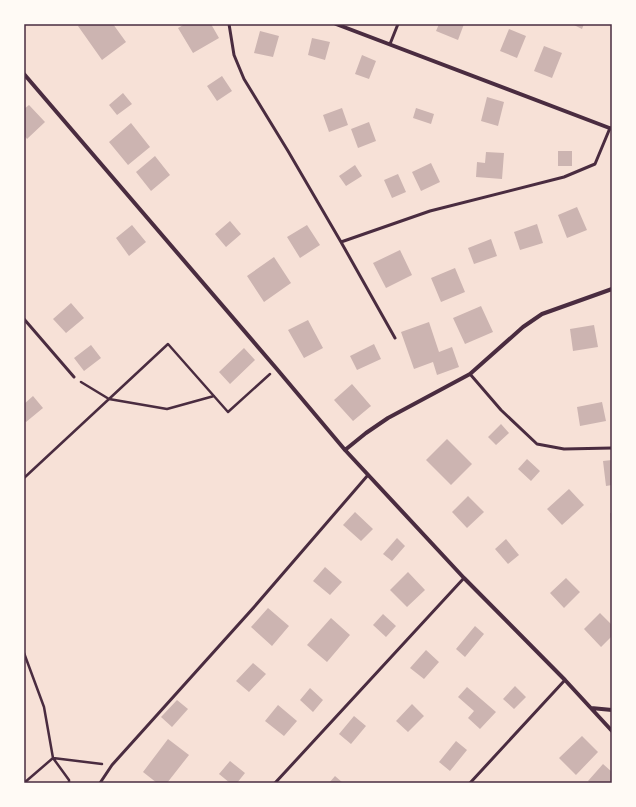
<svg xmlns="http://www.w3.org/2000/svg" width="636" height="807" viewBox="0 0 636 807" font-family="'Fira Sans',sans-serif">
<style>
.building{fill:#ccb4b1}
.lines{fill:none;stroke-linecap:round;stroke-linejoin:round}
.path{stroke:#4a2c40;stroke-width:2.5}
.service{stroke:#4a2c40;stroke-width:3}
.minor{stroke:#4a2c40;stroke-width:4}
.neatline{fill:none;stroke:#4a2c40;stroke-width:1.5}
</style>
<rect width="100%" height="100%" fill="#f7e1d7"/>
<path class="building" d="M81 24H113L126 42 102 60 78 26Z
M185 24H211L219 38 193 53 178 28Z
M439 24H464L458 40 436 31Z
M572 24H584L582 29Z
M509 29 526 36 517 58 500 51Z
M260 31 279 36 273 57 254 53Z
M312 38 330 42 325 60 308 55Z
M544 46 562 53 552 78 534 71Z
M362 55 376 61 369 79 355 74Z
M222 76 232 91 217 101 207 86Z
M123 93 132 104 117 115 109 105Z
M487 97 504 102 498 126 481 121Z
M29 105 45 122 27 139 24 135V109Z
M342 108 348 125 329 132 323 115Z
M416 108 434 114 431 124 413 118Z
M369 122 376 141 358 148 351 129Z
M131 123 150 147 128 165 109 142Z
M558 151H572V166H558Z
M486 152 504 153 502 179 476 177 477 162 485 163Z
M155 156 170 175 151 191 136 172Z
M431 163 440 182 421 191 412 172Z
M355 165 362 176 346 186 339 176Z
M398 174 406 192 392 198 384 180Z
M577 207 587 230 567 238 558 215Z
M230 221 241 234 226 247 215 234Z
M537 224 543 243 520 250 514 232Z
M132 225 146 242 129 256 116 238Z
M307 225 320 245 300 258 287 237Z
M491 239 497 256 474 264 468 248Z
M400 250 412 275 386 288 373 263Z
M274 257 291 283 264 302 247 276Z
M455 268 465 292 441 302 431 278Z
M71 303 84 318 66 333 53 319Z
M481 306 493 332 465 344 453 318Z
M308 320 323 348 304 358 288 330Z
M429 322 439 352 452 347 459 367 437 375 433 362 414 369 401 332Z
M594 325 598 347 573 351 570 329Z
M374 344 381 359 357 370 350 356Z
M91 345 101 358 84 371 74 358Z
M244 348 255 360 230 384 219 372Z
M352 384 371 406 353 421 334 400Z
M33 396 43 408 26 422 24 420V404Z
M602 402 606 421 580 426 577 407Z
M501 424 509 433 496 445 488 437Z
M447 439 472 464 451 485 426 460Z
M527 459 540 471 531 481 518 469Z
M612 460V485L606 486 603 461Z
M569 489 584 505 562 525 547 509Z
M468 496 484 512 467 528 452 512Z
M355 512 373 529 361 541 343 525Z
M610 513H612V530H611Z
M397 538 405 546 392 561 383 554Z
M506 539 519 555 508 564 495 549Z
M325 567 342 582 330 595 313 581Z
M408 572 425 590 407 607 390 590Z
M566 578 580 592 564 608 550 593Z
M268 608 289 626 272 646 251 627Z
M600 613 612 625V636L601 647 584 629Z
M383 614 396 626 386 637 373 625Z
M331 618 350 635 327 662 307 645Z
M475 626 484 634 465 657 456 649Z
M426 650 439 662 424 679 410 668Z
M253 663 266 674 249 692 236 681Z
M515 686 526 697 514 709 503 699Z
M467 687 496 712 480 729 468 718 474 711 458 697Z
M310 688 323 700 313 712 300 700Z
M177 700 188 709 172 727 161 717Z
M412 704 424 716 408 732 396 721Z
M278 705 297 721 284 736 265 721Z
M354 716 366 726 351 744 339 734Z
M582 736 598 752 576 775 559 758Z
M168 739 189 755 167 783H157L143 772Z
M456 741 467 750 450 771 439 762Z
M230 761 245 773 237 783H230L219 774Z
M603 764 612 772V783H591L588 781Z
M335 776 343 783H329Z"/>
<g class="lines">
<path class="path" d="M81 382 109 399 168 344 228 412 270 374
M24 478 109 399 167 409 214 396
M24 653 44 707 53 758 69 780V783
M24 783 53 758 102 764"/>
<path class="service" d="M229 24 234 55 244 79 288 151 341 242 395 338
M390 44 398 24
M341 242 430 211 564 177 595 164 610 128
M24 319 74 377
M470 374 501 410 537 444 564 449 612 448
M100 783 112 765 255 606 368 475
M275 783 464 578
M470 783 565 680"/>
<path class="minor" d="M336 24 612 129
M24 74 276 368 345 450 464 578 565 680 612 731
M345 450 366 433 388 418 470 374 523 327 542 314 612 289
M591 708 612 710"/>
</g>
<rect width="636" height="807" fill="none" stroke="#fffaf5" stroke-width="50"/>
<rect x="25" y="25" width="586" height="757" class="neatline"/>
</svg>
